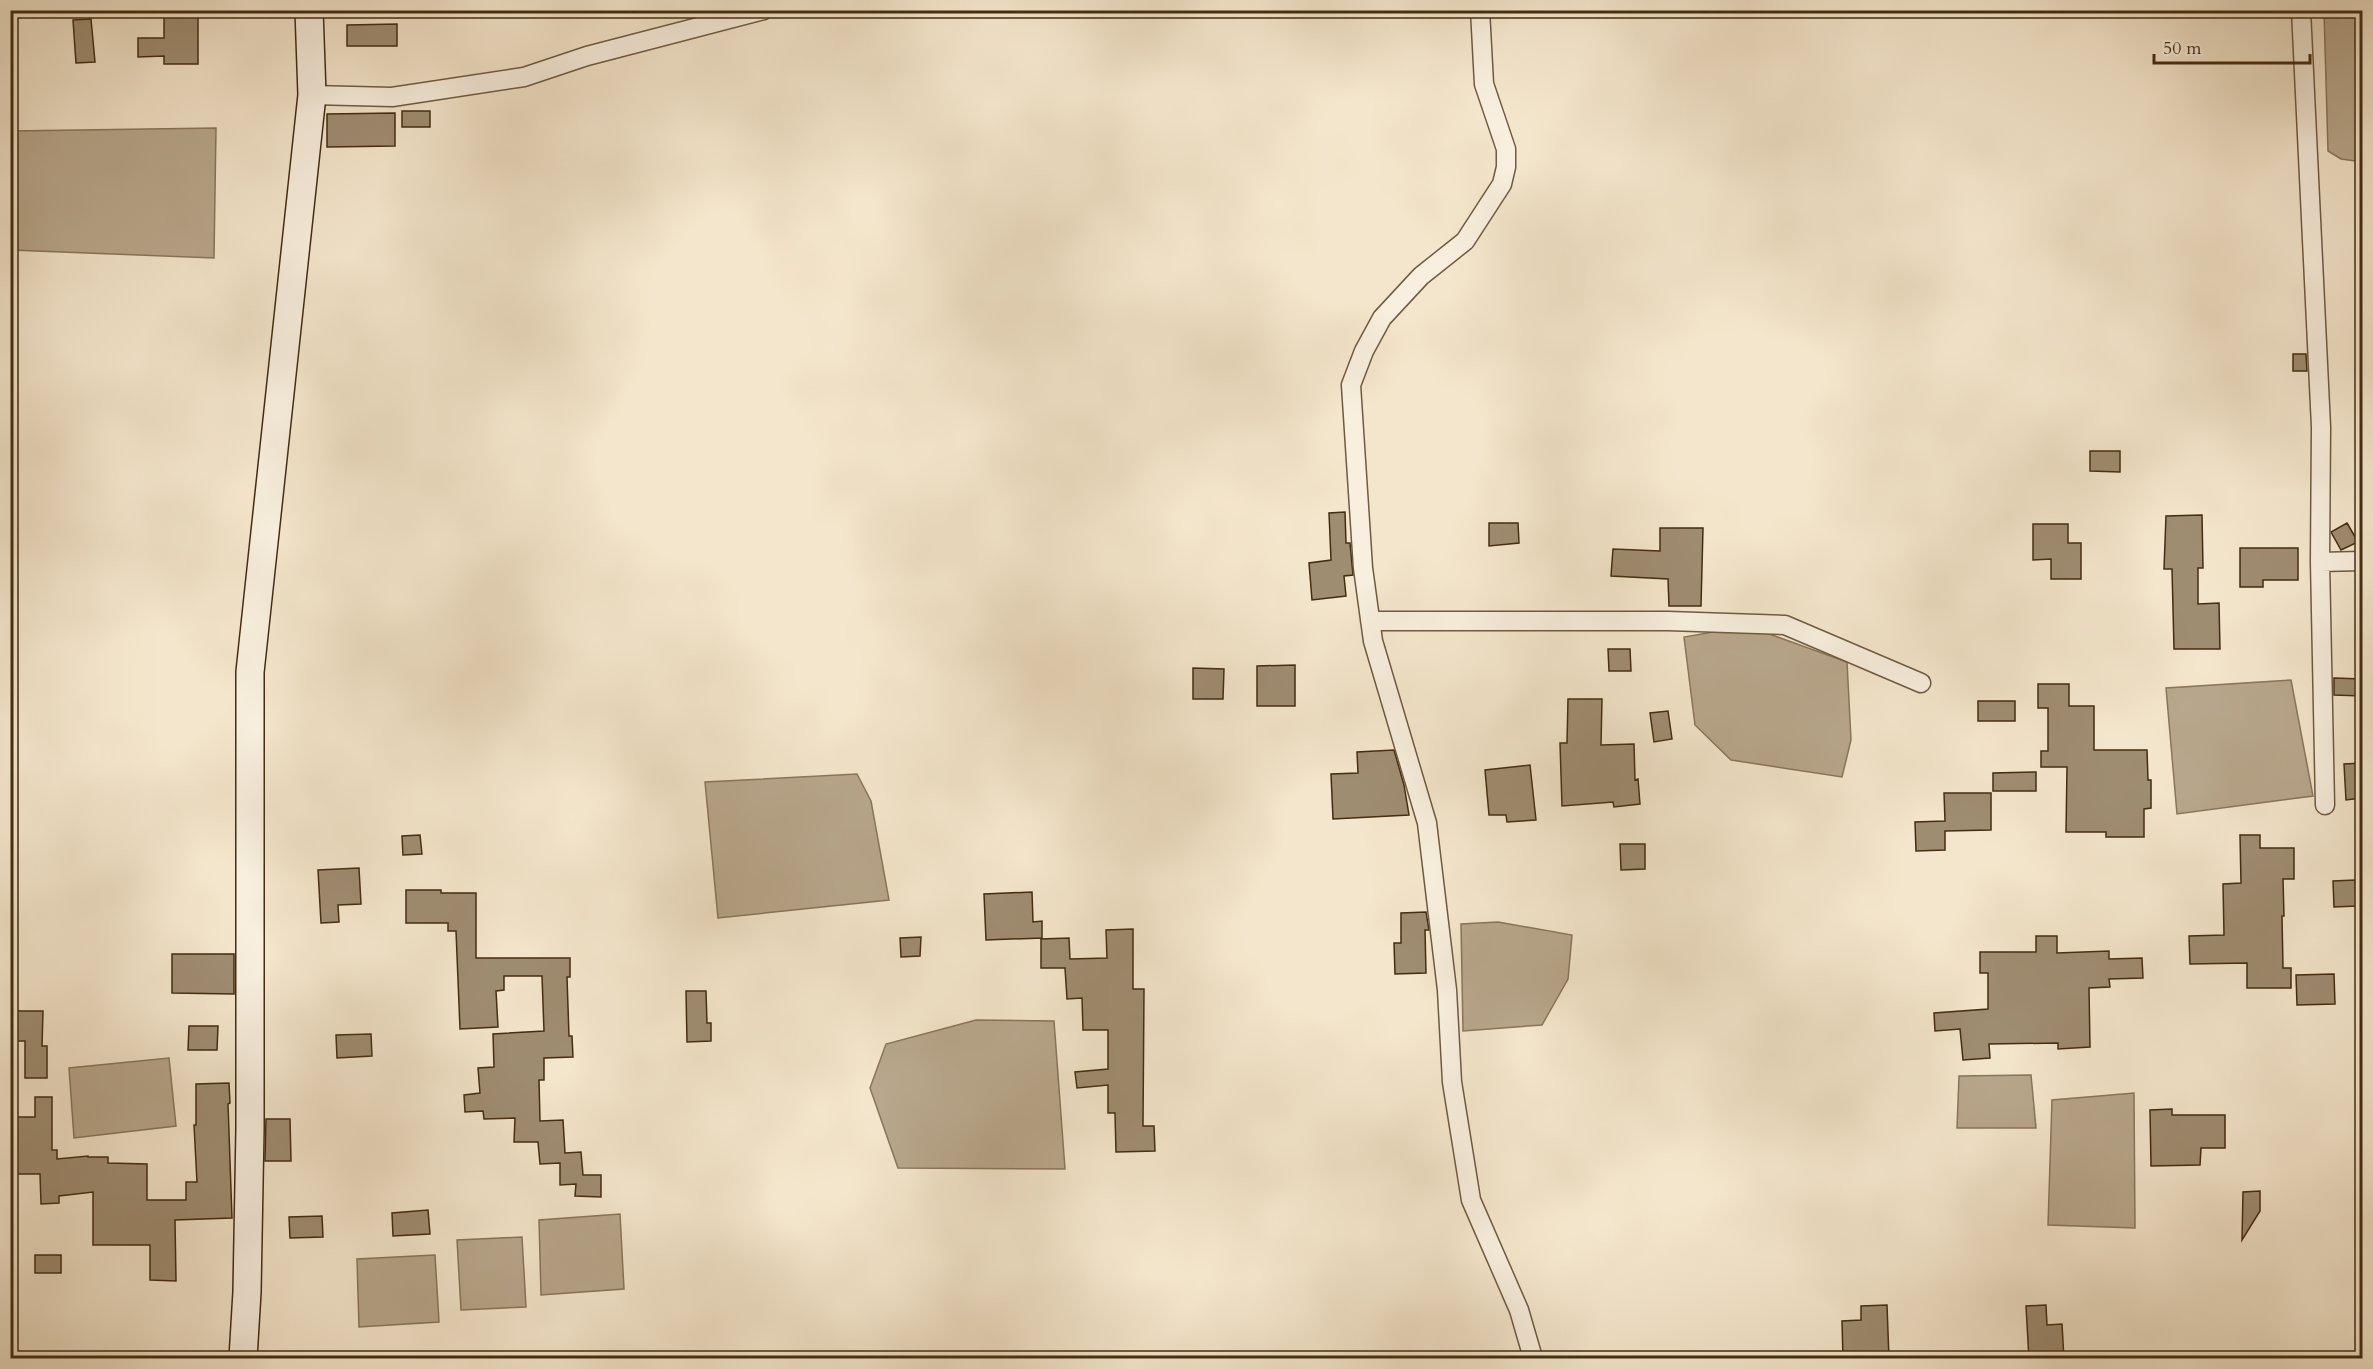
<svg xmlns="http://www.w3.org/2000/svg" width="2373" height="1369" viewBox="0 0 2373 1369" font-family="Cardo,serif">
<style>
.water{fill:#b8a78c;stroke:#89765a;stroke-width:1.5}
.building{fill:#9f8d72;stroke:#432d10;stroke-width:1.5}
.lines{fill:none;stroke-linecap:round;stroke-linejoin:round}
.minor-casing{stroke:#6f5b3f;stroke-width:21}
.secondary-casing{stroke:#432d10;stroke-width:30}
.minor{stroke:#f8efde;stroke-width:18}
.secondary{stroke:#f8efde;stroke-width:27}
</style>
<rect width="100%" height="100%" fill="#f4e6cc"/>
<filter id="stains"><feTurbulence type="fractalNoise" baseFrequency=".00333" numOctaves="4"/><feColorMatrix values="0 0 0 0 .2 0 0 0 0 .09 0 0 0 0 .02 0 0 0 .5 -.17"/></filter>
<radialGradient id="worn" r=".72"><stop offset=".6" stop-color="#630" stop-opacity="0"/><stop offset="1" stop-color="#630" stop-opacity=".3"/></radialGradient>
<path class="water" d="M2324 11H2362V162L2341 159 2328 151Z
M216 128 214 258 11 250V131Z
M1747 626 1847 662 1851 740 1842 777 1731 760 1695 725 1684 637Z
M2291 680 2313 796 2177 814 2166 688Z
M857 774 871 801 889 900 718 918 705 782Z
M1498 922 1572 935 1568 979 1542 1025 1463 1031 1461 924Z
M976 1020 1054 1021 1065 1169 898 1168 870 1088 886 1044Z
M169 1058 176 1126 74 1138 69 1068Z
M2031 1075 2036 1128H1957L1959 1076Z
M2134 1093 2135 1228 2048 1225 2052 1100Z
M620 1214 624 1289 541 1295 539 1220Z
M522 1237 526 1307 461 1310 457 1240Z
M435 1255 439 1322 359 1327 357 1259Z"/>
<path class="building" d="M164 14H198V64H164V56L138 57V38H164Z
M91 19 95 62 76 63 73 20Z
M397 24V46H347V25Z
M402 111H430V127H402Z
M395 113V146L327 147V114Z
M2293 354H2306L2307 371H2293Z
M2090 451H2120V472L2090 471Z
M1345 512 1346 543H1350L1353 575 1344 576 1346 596 1312 600 1309 563 1331 560 1329 513Z
M2202 515 2203 568H2198V604L2219 603 2220 649H2174L2172 569H2164L2166 516Z
M1489 523H1518L1519 543 1489 546Z
M2347 523 2358 542 2341 550 2331 532Z
M2033 524H2068V543H2081V579H2051V559L2033 560Z
M1660 528H1703L1701 606H1669L1668 579 1611 576 1613 549 1660 551Z
M2240 548H2298V580H2263V587H2240Z
M1608 649H1630L1631 671H1609Z
M1295 665V706H1257V666Z
M1193 668 1224 669 1223 699H1193Z
M2334 678 2362 679V696L2334 695Z
M2038 684H2069V706H2094V750H2147L2148 780H2151V808L2144 809V837H2106V832H2066L2067 767H2041V751H2048V708H2038Z
M1568 699H1602L1601 745 1634 744 1635 780 1638 779 1640 804 1614 807 1613 802 1562 806 1560 743H1567Z
M1978 701H2015V721H1978Z
M1668 711 1672 739 1654 742 1650 713Z
M1394 750 1404 785 1409 815 1333 819 1331 774 1358 773 1357 752Z
M2362 763V798L2346 800 2344 764Z
M1530 765 1536 820 1507 822 1506 815H1489L1485 770Z
M2036 772V791H1993V773Z
M1944 793H1991V830L1945 831V850L1916 851 1915 822 1945 821Z
M420 835 422 854 403 855 402 836Z
M2240 835H2260V848H2294V879H2283L2284 916H2282L2283 968H2291V988H2247V963L2190 964 2189 936 2224 935 2223 884 2241 883Z
M1620 844H1645V869L1621 870Z
M359 868 361 904 338 905 339 922 321 923 318 870Z
M2355 880 2356 906 2334 907 2333 881Z
M406 890H441V893H476V958H570V977H567L569 1036H572L573 1057 544 1058V1080H539L540 1121 563 1120 565 1153 581 1152 583 1175H601V1197L575 1196 576 1184 560 1185V1163L540 1164 538 1142H514L515 1118 484 1119 483 1111 465 1112 464 1095 480 1093 478 1068 494 1067 493 1034 544 1031 542 976H504V990L496 991 498 1027 460 1029 456 931H448V923H406Z
M1032 892 1033 922 1042 921V938L986 940 984 894Z
M1426 912 1429 930H1425L1426 973 1395 974 1394 943H1401V913Z
M1133 929V989H1144L1143 1126H1154L1155 1151 1116 1152 1115 1113H1108V1085L1077 1088 1075 1072 1108 1069V1030H1083L1082 998 1067 999 1065 968H1041V939L1069 938 1070 959 1107 958 1106 930Z
M2036 936H2057V953L2109 951V959L2142 958 2143 978 2109 979 2110 987 2089 988 2090 1047 2058 1049V1043L1989 1044 1990 1058 1963 1060 1960 1029 1935 1031 1934 1013 1988 1009V973H1980V952H2036Z
M921 937 920 956 901 957 900 938Z
M172 954H234V994L172 993Z
M2334 974 2335 1004 2297 1005 2296 975Z
M686 991H706L707 1023H711V1041L687 1042Z
M10 1011H43L42 1046H47V1078H25V1041H10Z
M189 1026H218L217 1050H188Z
M371 1034 372 1056 337 1058 336 1035Z
M229 1083 230 1103 228 1104 232 1218 175 1220 176 1281 150 1280V1245H93V1192L59 1196V1203L41 1204 40 1174H10L12 1117H35V1097H52V1150H57V1159L88 1156V1157H108V1163L147 1164V1200H186V1182H197L194 1125H196V1084Z
M2172 1109V1115H2225V1148H2201L2200 1165 2151 1166 2150 1110Z
M266 1119H290L291 1161H265Z
M2260 1191V1211L2242 1240 2243 1192Z
M428 1210 430 1234 393 1236 392 1213Z
M322 1216 323 1237 290 1238 289 1217Z
M35 1255H61V1273H35Z
M1887 1305 1889 1359H1843L1842 1321 1861 1320V1306Z
M2046 1305 2047 1325 2062 1324 2064 1359H2029L2026 1306Z"/>
<g class="lines">
<defs>
<path id="minor" d="M1480 10 1484 84 1506 149V167L1502 184 1465 241 1421 276 1382 318 1364 351 1351 385 1363 568 1373 641 1427 823 1447 990 1452 1082 1471 1200 1519 1310 1533 1358
M2301 10 2321 427 2320 562 2362 561
M312 95 392 97 524 77 587 56 764 10
M2320 562 2325 805
M1370 621H1668L1785 625 1921 683"/>
<path id="secondary" d="M243 1358 247 1292 250 1129V672L312 95 309 10"/>
</defs>
<use href="#minor" class="minor-casing"/>
<use href="#secondary" class="secondary-casing"/>
<use href="#minor" class="minor"/>
<use href="#secondary" class="secondary"/>
</g>
<rect width="2373" height="1369" fill="none" stroke="#f4e6cc" stroke-width="36"/>
<rect x="12" y="12" width="2349" height="1345" fill="none" stroke="#432d10" stroke-width="3"/>
<rect x="18" y="18" width="2337" height="1333" fill="none" stroke="#432d10" stroke-width="1.5"/>
<path d="M2154 54v9h156v-9" fill="none" stroke="#432d10" stroke-width="3"/>
<text x="2163" y="54" font-size="18" fill="#432d10" stroke="#f8efde" stroke-width="4.5" paint-order="stroke">50 m</text>
<rect width="100%" height="100%" filter="url(#stains)"/>
<rect width="100%" height="100%" fill="url(#worn)"/>
</svg>
